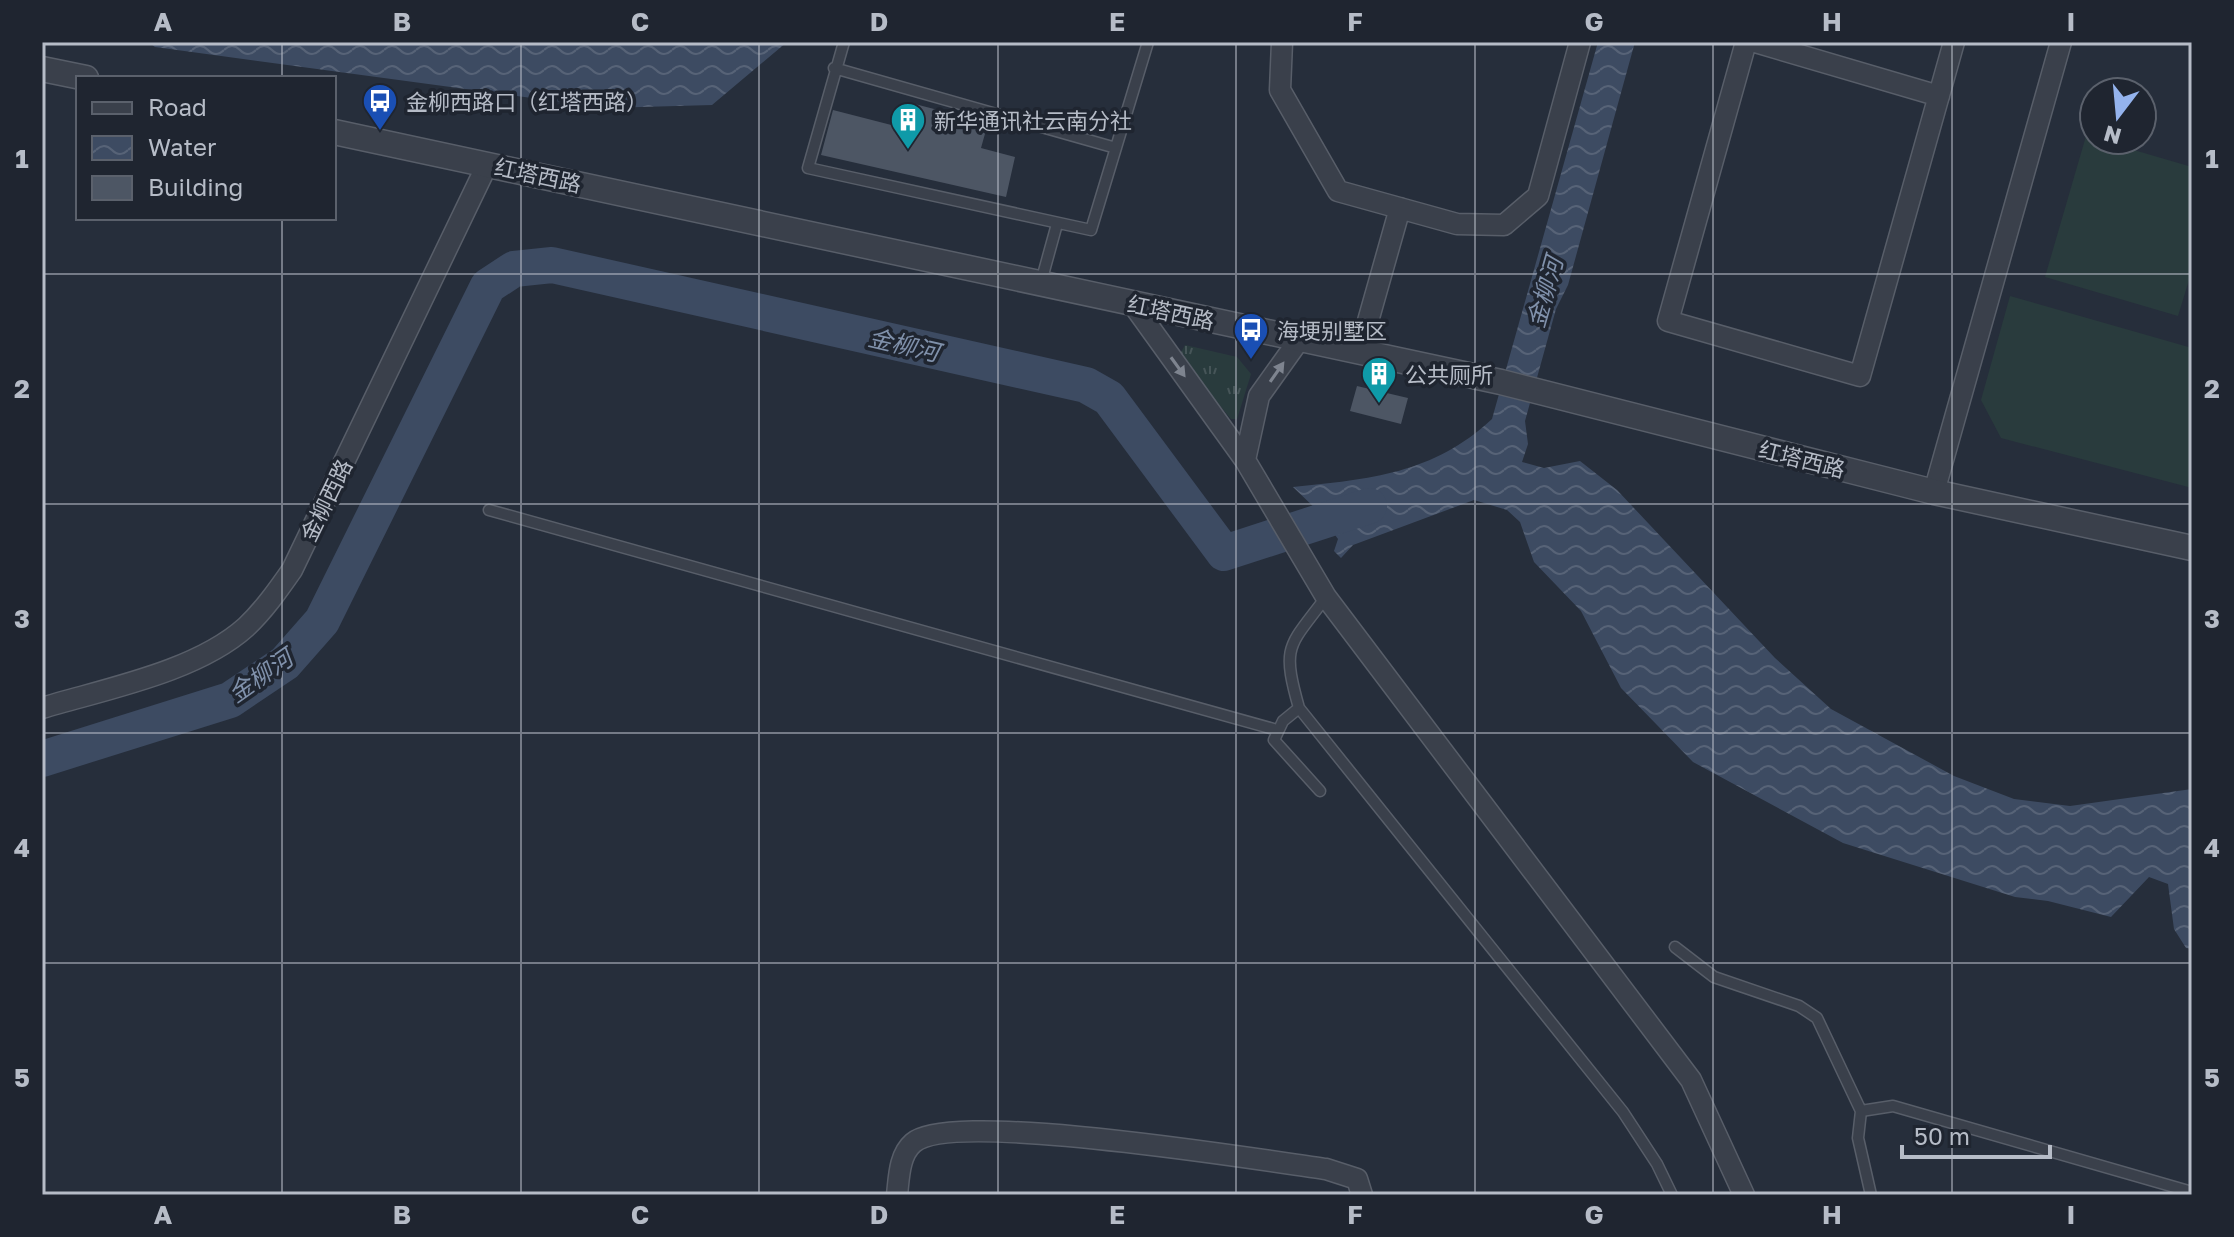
<svg xmlns="http://www.w3.org/2000/svg" width="2234" height="1237" viewBox="0 0 2234 1237" font-family="'Golos Text','Noto Sans SC',sans-serif">
<style>
.grass{fill:url(#grass-tufts)}
.garden{fill:#293b3d}
.water{fill:url(#water-waves)}
.lines{fill:none;stroke-linecap:round;stroke-linejoin:round}
.river{stroke:#3d4b62;stroke-width:36}
.building{fill:#4d5664}
.service-casing{stroke:#585e69;stroke-width:13}
.minor-casing{stroke:#585e69;stroke-width:23}
.tertiary-casing{stroke:#585e69;stroke-width:27}
.service{stroke:#3a404b;stroke-width:10}
.minor{stroke:#3a404b;stroke-width:20}
.tertiary{stroke:#3a404b;stroke-width:24}
.oneway{fill:#7e848f}
.grid{fill:none;stroke:#b6bcc7;stroke-width:2;stroke-opacity:0.55}
.labels{text-anchor:middle;dominant-baseline:central;stroke-width:7;stroke-linejoin:round;paint-order:stroke}
.poi-label{font-size:22px;fill:#b6bcc7;stroke:#1f2530;text-anchor:start}
.street-label{font-size:22px;fill:#b6bcc7;stroke:#1f2530}
.water-label{font-size:24px;font-style:italic;fill:#8091ab;stroke:#1f2530}
.neatline{fill:none;stroke:#b6bcc7;stroke-width:3}
.grid-label{font-size:26px;text-anchor:middle;font-weight:bold;fill:#b6bcc7}
</style>
<defs>
<pattern id="grass-tufts" width="24" height="20" patternUnits="userSpaceOnUse" patternTransform="scale(2)"><rect width="24" height="20" fill="#293b3d"/><path d="M3 7l-1-3M5 7V3M7 7l1-3M15 17l-1-3M17 17v-4M19 17l1-3" fill="none" stroke="#465558"/></pattern>
<pattern id="water-waves" width="16" height="10" patternUnits="userSpaceOnUse" patternTransform="scale(2)"><rect width="16" height="10" fill="#3d4b62"/><path d="M0 5q4-4 8 0t8 0" fill="none" stroke="#576377"/></pattern>
</defs>
<rect width="100%" height="100%" fill="#262e3b"/>
<path class="grass" d="M1185 345 1237 357 1251 374 1237 419H1231L1179 356Z"/>
<path class="garden" d="M2086 136 2192 167V270L2178 316 2045 277Z
M2010 296 2192 348V488L2001 438 1981 400Z"/>
<path class="water" d="M148 42H787L712 105 605 108 155 47Z
M1598 42H1635L1568 285 1556 309 1525 421 1528 444 1522 462 1544 468 1580 461 1617 490 1775 658 1831 709 1954 776 2014 799 2070 806 2192 789V949L2186 948 2174 929 2168 884 2149 877 2111 917 2048 901 2015 897 1843 843 1693 762 1621 688 1581 611 1534 562 1520 522 1507 510 1474 500 1353 545 1341 558 1334 551 1338 539 1317 510 1293 487C1370 479 1433 474 1492 419Z"/>
<g class="lines">
<path class="river" d="M42 759 230 700 285 663 322 621 488 286 514 269 552 265 1086 385 1109 398 1224 553 1369 506"/>
</g>
<path class="building" d="M911 103 988 123 981 148 1015 157 1006 197 821 155 833 110 903 128Z
M1357 386 1408 398 1401 424 1350 411Z"/>
<g class="lines">
<defs>
<path id="service" d="M844 42 808 168 1091 230 1148 42
M834 68 1116 148
M1041 282 1057 224
M489 510 1277 730
M1326 597C1289 647 1281 644 1299 708L1623 1112 1657 1164 1672 1195
M1299 708 1283 721 1274 740 1320 791
M1675 947 1714 977 1799 1006 1817 1018 1861 1111 1858 1138 1871 1195
M1861 1111 1893 1106 2192 1192"/>
<path id="minor" d="M1282 42 1280 90 1338 191 1457 224 1504 225 1538 196 1580 42
M1746 42 1668 321 1860 376 1954 42
M1755 42 1939 96
M1132 303 1245 460 1326 597 1691 1080 1744 1195
M1359 353 1400 208
M1245 460 1259 396 1299 340
M1934 492 2061 42
M42 708C105 689 196 672 246 627 264 610 278 590 292 570L487 165
M897 1195C899 1178 899 1155 913 1143 951 1109 1261 1160 1326 1169L1357 1179 1362 1195"/>
<path id="tertiary" d="M42 69 86 78
M334 132 1501 382 1934 492 2192 548"/>
</defs>
<use href="#service" class="service-casing"/>
<use href="#minor" class="minor-casing"/>
<use href="#tertiary" class="tertiary-casing"/>
<use href="#service" class="service"/>
<use href="#minor" class="minor"/>
<use href="#tertiary" class="tertiary"/>
</g>
<defs><path id="oneway-solid" d="M-6-.8H1V-3.2L6.5 0L1 3.2V.8H-6Z" transform="scale(2)"/></defs>
<g class="oneway">
<use href="#oneway-solid" transform="translate(1178 367) rotate(54)"/>
<use href="#oneway-solid" transform="translate(1277 372) rotate(-55)"/>
</g>
<path class="grid" d="M282 42V78M521 42V1195M759 42V1195M998 42V1195M1236 42V1195M1475 42V1195M1713 42V1195M1952 42V1195M282 218V1195M42 274H2192M42 504H2192M42 733H2192M42 963H2192"/>
<defs>
<symbol id="bus-pin" viewBox="-11 -11 22 30"><path d="M0 17L-7.5 6A9.5 9.5 0 1 1 7.5 6Z" fill="#1a4fb4" stroke="#1f2530"/><path d="M-5-6H5V4H4V6H2V4H-2V6H-4V4H-5ZM-3.5-4V0h7V-4ZM-3.5 1.2v1.5H-2V1.2ZM2 1.2v1.5H3.5V1.2Z" fill="#fff"/></symbol>
<symbol id="building-pin" viewBox="-11 -11 22 30"><path d="M0 17L-7.5 6A9.5 9.5 0 1 1 7.5 6Z" fill="#0f9aa8" stroke="#1f2530"/><path d="M-4-6H4V6H1V3H-1V6H-4ZM-2.5-4.3h1.7v1.8h-1.7ZM.8-4.3h1.7v1.8H.8ZM-2.5-1h1.7V.8h-1.7ZM.8-1h1.7V.8H.8Z" fill="#fff"/></symbol>
</defs>
<g fill-rule="evenodd">
<use href="#bus-pin" x="360" y="81" width="40" height="54"/>
<use href="#building-pin" x="888" y="100" width="40" height="54"/>
<use href="#bus-pin" x="1231" y="310" width="40" height="54"/>
<use href="#building-pin" x="1359" y="354" width="40" height="54"/>
</g>
<g class="labels">
<g class="poi-label">
<text x="406" y="101">金柳西路口（红塔西路）</text>
<text x="934" y="120">新华通讯社云南分社</text>
<text x="1277" y="330">海埂别墅区</text>
<text x="1405" y="374">公共厕所</text>
</g>
<g class="street-label">
<text transform="translate(538 175) rotate(12)">红塔西路</text>
<text transform="translate(1171 312) rotate(12)">红塔西路</text>
<text transform="translate(1802 459) rotate(14)">红塔西路</text>
<text transform="translate(326 500) rotate(-64)">金柳西路</text>
</g>
<g class="water-label">
<text transform="translate(1544 292) rotate(-74)">金柳河</text>
<text transform="translate(904 344) rotate(13)">金柳河</text>
<text transform="translate(260 675) rotate(-35)">金柳河</text>
</g>
</g>
<rect width="2234" height="1237" fill="none" stroke="#1f2530" stroke-width="88"/>
<rect x="76" y="76" width="260" height="144" fill="#1f2530" stroke="#5b616c" stroke-width="2"/>
<rect x="92" y="102" width="40" height="12" fill="#3a404b" stroke="#5b616c" stroke-width="2"/>
<text x="148" y="116" font-size="24" fill="#b6bcc7">Road</text>
<rect x="92" y="136" width="40" height="24" fill="url(#water-waves)" stroke="#5b616c" stroke-width="2"/>
<text x="148" y="156" font-size="24" fill="#b6bcc7">Water</text>
<rect x="92" y="176" width="40" height="24" fill="#4d5664" stroke="#5b616c" stroke-width="2"/>
<text x="148" y="196" font-size="24" fill="#b6bcc7">Building</text>
<g transform="translate(2118 116) rotate(196)"><circle r="38" fill="#1f2530" stroke="#5b616c" stroke-width="2"/>
<path d="M0-6L14 30L0 20L-14 30Z" fill="#94b3ed"/>
<text y="-12" font-size="22" font-weight="bold" text-anchor="middle" fill="#b6bcc7">N</text>
</g>
<path d="M1902 1145v12h148v-12" fill="none" stroke="#b6bcc7" stroke-width="4"/>
<text x="1914" y="1145" font-size="24" fill="#b6bcc7" stroke="#1f2530" stroke-width="6" paint-order="stroke">50 m</text>
<rect x="44" y="44" width="2146" height="1149" class="neatline"/>
<g class="grid-label">
<text x="163" y="31">A</text>
<text x="402" y="31">B</text>
<text x="640" y="31">C</text>
<text x="879" y="31">D</text>
<text x="1117" y="31">E</text>
<text x="1355" y="31">F</text>
<text x="1594" y="31">G</text>
<text x="1832" y="31">H</text>
<text x="2071" y="31">I</text>
<text x="22" y="168">1</text>
<text x="2212" y="168">1</text>
<text x="22" y="398">2</text>
<text x="2212" y="398">2</text>
<text x="22" y="628">3</text>
<text x="2212" y="628">3</text>
<text x="22" y="857">4</text>
<text x="2212" y="857">4</text>
<text x="22" y="1087">5</text>
<text x="2212" y="1087">5</text>
<text x="163" y="1224">A</text>
<text x="402" y="1224">B</text>
<text x="640" y="1224">C</text>
<text x="879" y="1224">D</text>
<text x="1117" y="1224">E</text>
<text x="1355" y="1224">F</text>
<text x="1594" y="1224">G</text>
<text x="1832" y="1224">H</text>
<text x="2071" y="1224">I</text>
</g>
</svg>
